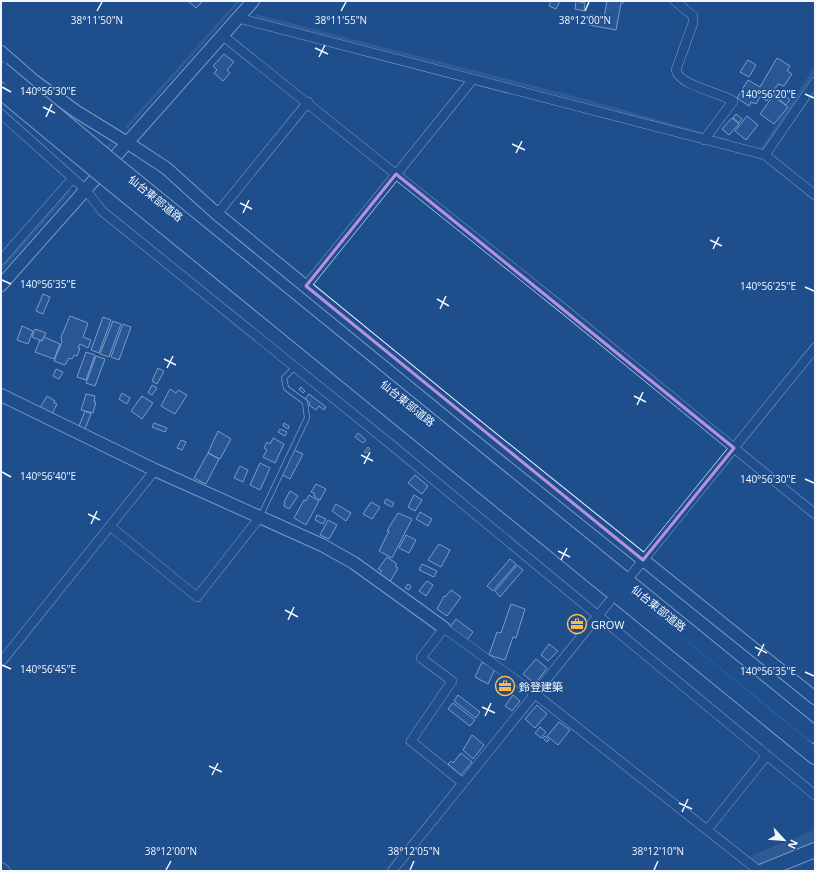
<svg xmlns="http://www.w3.org/2000/svg" width="816" height="872" viewBox="0 0 816 872" font-family="'Open Sans','Noto Sans JP',sans-serif">
<style>
.lines{fill:none;stroke-linecap:round;stroke-linejoin:round}
.stream{stroke:#446ba0;stroke-width:3}
.river{stroke:#446ba0;stroke-width:17}
.building{fill:#3563a3;stroke:#f2f6ff}
.lane-casing{stroke:#f2f6ff;stroke-width:6}
.street-casing{stroke:#f2f6ff;stroke-width:10}
.secondary-casing{stroke:#f2f6ff;stroke-width:14}
.primary-casing{stroke:#f2f6ff;stroke-width:16}
.highway-casing{stroke:#f2f6ff;stroke-width:18}
.lane{stroke:#1f4e8c;stroke-width:4.5}
.street{stroke:#1f4e8c;stroke-width:9}
.secondary{stroke:#1f4e8c;stroke-width:12}
.primary{stroke:#1f4e8c;stroke-width:14}
.highway{stroke:#1f4e8c;stroke-width:16}
.highway-bridge-casing{stroke:#f2f6ff;stroke-width:18;stroke-linecap:butt}
.highway-bridge{stroke:#1f4e8c;stroke-width:16}
.marked{fill:none;stroke:#b691df;stroke-width:3;stroke-linejoin:round}
.ticks{fill:none;stroke:#f2f6ff;stroke-width:1.5}
.labels{text-anchor:middle;dominant-baseline:central;stroke-width:3;stroke-linejoin:round;paint-order:stroke}
.street-label{font-size:11px;fill:#f2f6ff;stroke:#1f4e8c}
.poi-label{font-size:11px;fill:#f2f6ff;stroke:#1f4e8c;text-anchor:start}
.ticks-label{font-size:10px;text-anchor:middle;fill:#f2f6ff;stroke:#1f4e8c;stroke-width:3;stroke-linejoin:round;paint-order:stroke}
</style>
<rect width="100%" height="100%" fill="#1f4e8c"/>
<g class="lines">
<path class="stream" d="M257 16 587 101 703 134
M127 127 239 1
M712 136 728 141
M107 148 112 144
M758 149 761 150 764 146 815 69
M1 269 69 192"/>
<path class="river" d="M758 862 815 839"/>
</g>
<path class="building" d="M188 1H203L196 8Z
M551 1H560L556 9 549 6Z
M576 1 585 3 584 11 575 9Z
M607 1H623V3H621L616 30 589 25 590 15 604 17Z
M224 54 234 62 227 70 230 73 223 81 214 73 217 70 213 66Z
M777 58 790 66 787 71 792 74 784 86 778 84 767 101 760 97 756 104 751 102 749 106 737 98 748 80 760 87Z
M748 60 756 65 749 77 740 72Z
M777 91 780 94 777 98 774 95Z
M783 94 790 100 786 105 779 99Z
M773 96 788 107 774 124 760 114Z
M736 114 742 119 739 123 733 118Z
M747 116 758 125 746 140 735 131Z
M732 118 739 124 729 135 722 129Z
M43 294 50 297 43 314 36 311Z
M70 316 88 323 83 337 91 340 88 348 80 344 78 348H80L77 356 74 355 72 359 69 358 65 365 54 361 62 342 61 337Z
M103 317 111 320 99 353 91 350Z
M113 321 121 324 109 357 100 354Z
M123 324 131 327 119 360 111 357Z
M22 326 33 331 28 344 17 340Z
M35 329 46 333 42 341 32 337Z
M44 337 60 344 54 359 35 352 40 340 42 341Z
M86 352 95 355 86 380 77 377Z
M96 356 105 359 95 386 86 383Z
M158 368 164 371 157 384 152 381Z
M56 369 63 372 59 379 53 376Z
M152 385 157 388 152 395 148 393Z
M301 387 305 391 303 393 299 389Z
M170 389 176 393 178 390 187 395 175 414 161 406Z
M122 393 130 398 127 404 119 399Z
M86 394 95 396 94 402H96L93 413 81 410Z
M309 394 326 407 324 410 319 406 316 410 309 405 310 403 305 399Z
M47 396 55 401 54 403 57 404 52 414 40 408Z
M142 396 153 403 142 419 131 411Z
M85 411 91 414 85 429 79 426Z
M154 423 167 428 165 432 152 427Z
M284 423 289 426 288 429 283 426Z
M280 429 287 432 285 436 278 432Z
M218 431 231 439 220 459 208 453Z
M358 433 366 440 363 443 355 437Z
M273 438 284 444 275 463 263 457 267 450 264 448 267 442 270 444Z
M181 440 186 442 182 450 177 448Z
M368 447 370 449 366 453 364 452Z
M294 450 303 454 290 479 281 474Z
M208 453 219 459 206 484 194 478Z
M260 463 270 468 260 490 250 485Z
M240 466 248 470 243 482 234 478Z
M415 475 428 486 422 494 408 483Z
M316 484 326 489 320 500 314 496 315 494 311 492Z
M290 491 298 496 289 509 284 506 285 503 284 502Z
M309 495 319 501 306 525 294 518 304 500 306 501Z
M414 495 422 500 415 511 408 507Z
M386 499 394 503 392 507 384 503Z
M371 502 380 507 372 519 363 514Z
M336 504 351 513 346 521 332 511Z
M420 512 432 519 428 526 416 519Z
M398 513 412 519 392 558 379 551 389 531H387Z
M317 515 326 519 323 524 315 520Z
M328 520 337 525 329 539 320 535Z
M406 535 416 540 409 553 399 548Z
M439 544 450 550 441 567 428 560Z
M387 557 397 564 395 566 398 568 390 582 379 574 382 571 378 569Z
M510 559 516 564 493 591 487 586Z
M422 564 437 571 434 577 419 570Z
M517 565 523 570 500 597 495 591Z
M427 581 433 585 426 596 419 591Z
M408 584 411 586 409 590 405 588Z
M451 590 461 597 447 616 437 609 444 596 445 597Z
M511 604 525 609 516 638 513 637 505 660 489 655 497 632 501 633Z
M579 616 586 622 576 635 569 629Z
M456 619 473 632 467 640 450 627Z
M549 644 558 651 548 661 541 655Z
M536 659 547 668 535 684 523 674Z
M482 662 495 669 488 684 475 677Z
M505 679 513 685 506 694 498 688Z
M458 695 480 712 476 718 454 701Z
M513 695 520 701 512 711 505 706Z
M453 703 475 720 470 726 448 709Z
M537 705 547 714 535 728 525 719Z
M559 722 570 730 558 745 547 736Z
M540 727 546 732 541 738 535 733Z
M472 735 484 745 473 759 463 750Z
M545 736 549 740 547 742 543 738Z
M461 753 472 762 461 775 448 764 451 761 453 763Z"/>
<g class="lines">
<defs>
<path id="lane" d="M260 517 307 418 305 402 286 388 284 378 295 367"/>
<path id="street" d="M675 1 693 16V23L676 70C680 86 719 92 733 101L704 140
M238 18 765 155 815 195
M222 35 564 309 734 448 815 348
M1 114 85 189 102 211 394 447 815 795
M765 155 815 82
M217 214 308 102
M1 260 73 178
M306 286 473 79
M110 526 197 597 260 517
M632 574 734 448 815 514
M1 662 155 470
M463 783 411 741 452 681 421 658 444 628 535 694 759 871
M707 830 767 755
M1 867 6 871
M392 871 609 602"/>
<path id="secondary" d="M1 52 34 81 77 112 134 147 166 168 217 214 474 424 815 698
M1 285 253 1
M1 395 155 470 322 545 354 563 444 628"/>
<path id="primary" d="M763 871 815 850"/>
<path id="highway" d="M116 166 815 735
M106 178 815 756"/>
</defs>
<use href="#lane" class="lane-casing"/>
<use href="#street" class="street-casing"/>
<use href="#secondary" class="secondary-casing"/>
<use href="#primary" class="primary-casing"/>
<use href="#highway" class="highway-casing"/>
<use href="#lane" class="lane"/>
<use href="#street" class="street"/>
<use href="#secondary" class="secondary"/>
<use href="#primary" class="primary"/>
<use href="#highway" class="highway"/>
<defs>
<path id="highway-bridge" d="M1 70 116 166
M1 91 106 178"/>
</defs>
<use href="#highway-bridge" class="highway-bridge-casing"/>
<use href="#highway-bridge" class="highway-bridge"/>
</g>
<path d="M0 0H816V872H0ZM396 174 734 448 643 560 306 286Z" fill="#1f4e8c" fill-opacity=".55" fill-rule="evenodd"/>
<path class="marked" d="M396 174 734 448 643 560 306 286Z"/>
<path class="ticks" d="M97 11 102 2M341 11 346 2M585 11 589 2M315 48 328 54M319 57 325 45M2 87 11 92M805 94 814 98M43 107 55 113M46 117 52 104M512 144 525 150M516 153 522 141M240 203 252 209M243 213 249 200M710 240 722 246M713 249 719 237M2 280 11 284M805 287 814 291M437 299 449 306M440 309 446 296M164 359 176 365M167 368 173 356M634 396 646 402M637 405 643 392M361 455 373 461M364 464 370 452M2 472 11 477M805 479 814 483M88 514 100 520M91 524 97 511M558 551 570 557M561 560 567 548M285 610 298 617M288 620 294 607M755 647 767 653M758 656 764 644M2 665 11 669M805 672 814 676M482 707 495 713M485 716 491 703M209 766 222 772M212 775 218 763M679 803 692 809M682 812 688 799M166 870 171 861M410 870 414 861M654 870 658 861"/>
<defs>
<symbol id="office-ring" viewBox="-11 -11 22 22"><circle r="9.5" fill="#1f4e8c" stroke="#ffb74d" stroke-width="1.5"/><path d="M-6-3h4V-5.5h4V-3h4V5H-6ZM-1-4.5V-3h2v-1.5ZM-6 0V1H6V0Z" fill="#ffb74d"/></symbol>
</defs>
<g fill-rule="evenodd">
<use href="#office-ring" x="566" y="613" width="22" height="22"/>
<use href="#office-ring" x="494" y="675" width="22" height="22"/>
</g>
<g class="labels">
<g class="street-label">
<text transform="translate(156 198) rotate(39)">仙台東部道路</text>
<text transform="translate(408 403) rotate(39)">仙台東部道路</text>
<text transform="translate(659 608) rotate(39)">仙台東部道路</text>
</g>
<g class="poi-label">
<text x="591" y="624">GROW</text>
<text x="519" y="686">鈴登建築</text>
</g>
</g>
<g class="ticks-label">
<text x="97" y="24">38°11'50"N</text>
<text x="341" y="24">38°11'55"N</text>
<text x="585" y="24">38°12'00"N</text>
<text x="48" y="95">140°56'30"E</text>
<text x="768" y="98">140°56'20"E</text>
<text x="48" y="288">140°56'35"E</text>
<text x="768" y="290">140°56'25"E</text>
<text x="48" y="480">140°56'40"E</text>
<text x="768" y="483">140°56'30"E</text>
<text x="48" y="673">140°56'45"E</text>
<text x="768" y="675">140°56'35"E</text>
<text x="171" y="855">38°12'00"N</text>
<text x="414" y="855">38°12'05"N</text>
<text x="658" y="855">38°12'10"N</text>
</g>
<rect width="816" height="872" fill="none" stroke="#f2f6ff" stroke-width="4"/>
<g transform="translate(784 840) rotate(116)" stroke="#1f4e8c" stroke-width="3" paint-order="stroke">
<path d="M0-3L7 15L0 10L-7 15Z" fill="#f2f6ff"/>
<text y="-6" font-size="11" font-weight="bold" text-anchor="middle" fill="#f2f6ff">N</text>
</g>
</svg>
